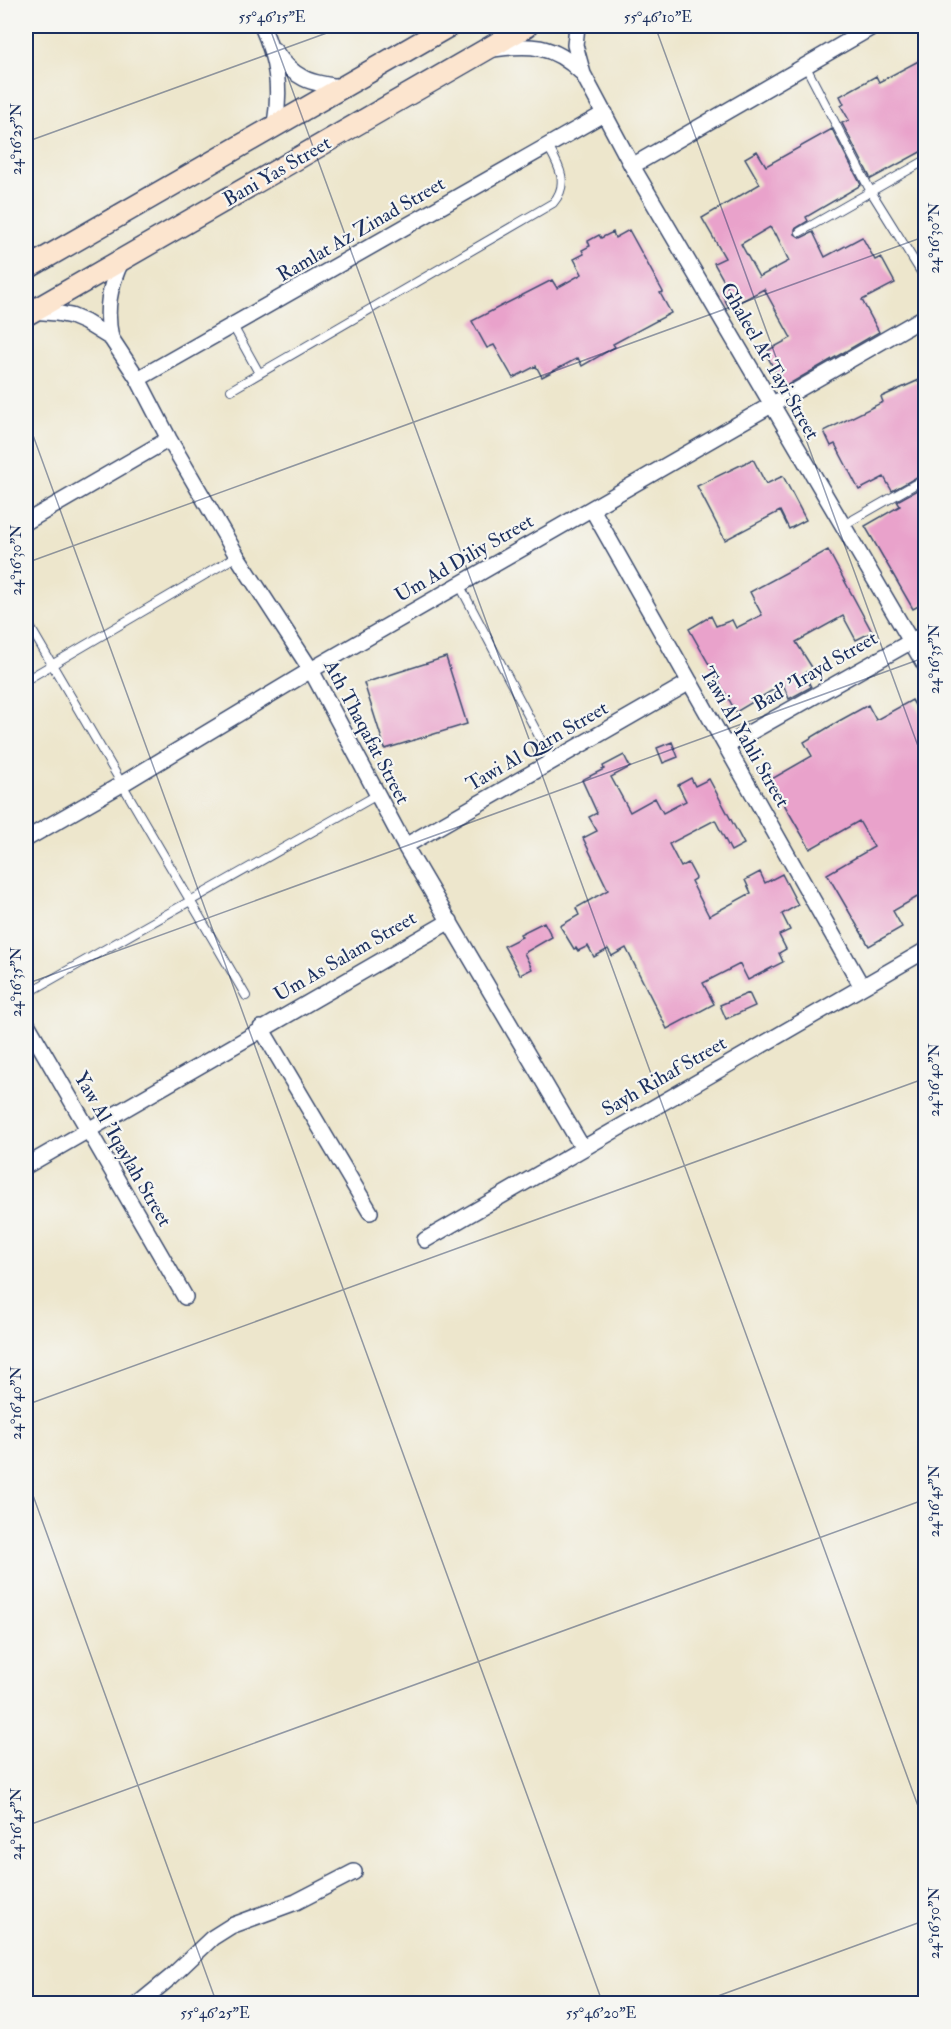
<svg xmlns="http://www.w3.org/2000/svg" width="951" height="2029" viewBox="0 0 951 2029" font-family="'IM FELL Double Pica',serif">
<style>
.building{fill:#e9a2cb;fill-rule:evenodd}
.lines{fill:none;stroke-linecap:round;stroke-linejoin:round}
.service-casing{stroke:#3a4a6e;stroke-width:10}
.minor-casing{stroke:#3a4a6e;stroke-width:18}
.secondary-casing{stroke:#3a4a6e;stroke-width:24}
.service{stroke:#fff;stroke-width:8}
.minor{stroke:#fff;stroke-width:15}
.secondary{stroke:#fce5cf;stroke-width:21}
.ticks{fill:none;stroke:#1b2f5e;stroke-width:1.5;stroke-opacity:0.45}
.labels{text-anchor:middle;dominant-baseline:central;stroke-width:4.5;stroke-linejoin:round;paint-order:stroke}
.street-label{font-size:20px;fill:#1b2f5e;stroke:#f6f6f2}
.neatline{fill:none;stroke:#1b2f5e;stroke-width:2}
.ticks-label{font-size:15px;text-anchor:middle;fill:#1b2f5e}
</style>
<rect width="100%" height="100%" fill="#f6f6f2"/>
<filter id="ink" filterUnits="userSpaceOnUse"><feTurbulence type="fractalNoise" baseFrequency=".0167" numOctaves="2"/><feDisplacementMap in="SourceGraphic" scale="12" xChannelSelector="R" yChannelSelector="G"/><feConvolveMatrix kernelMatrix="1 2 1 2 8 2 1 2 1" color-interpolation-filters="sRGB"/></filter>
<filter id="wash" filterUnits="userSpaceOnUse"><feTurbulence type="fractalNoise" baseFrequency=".008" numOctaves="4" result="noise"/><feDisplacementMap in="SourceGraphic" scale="24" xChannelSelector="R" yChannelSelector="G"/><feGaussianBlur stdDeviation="1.35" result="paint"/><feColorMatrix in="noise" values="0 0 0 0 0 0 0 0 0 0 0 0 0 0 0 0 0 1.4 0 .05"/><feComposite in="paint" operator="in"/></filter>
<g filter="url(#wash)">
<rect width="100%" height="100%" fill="#ede6cc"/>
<g id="blocks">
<path class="building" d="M926 57V149L871 179 842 123 849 120 841 106 844 104 840 96 876 76 879 82Z
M832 129 861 185 806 217 808 221 795 229V234L801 238 813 232 825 257 862 237 875 260 881 257 895 283 862 300 879 332 784 387 765 352 791 338 764 289 729 308 723 296 730 292 714 263 725 258 702 218 760 184 745 158 757 151 766 166ZM770 227 775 235 776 234 789 261 759 277 741 244Z
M629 230 663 292 660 293 671 313 613 344 615 347 582 366 578 358 542 377 536 366 513 378 494 345 487 348 472 321 552 280 557 288 582 274 574 259 584 254 582 250 590 246 588 241 599 235 601 238 613 232 615 238Z
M926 377V472L892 491 884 477 859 490 835 444 831 446 824 431 883 402 881 397Z
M753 459 766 484 783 476 806 520 789 529 780 511 725 540 697 486Z
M926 485V602L913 609 865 526 900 506 897 501Z
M828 550 872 632 856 640 843 616 796 642 813 669 804 673 811 687 789 699 783 684 736 712 689 629 711 616 716 626 732 620 736 628 762 615 750 592Z
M446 657 467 724 385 749 364 683Z
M912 700 926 724V892L893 911 902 927 869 946 827 874 874 847 859 821 810 849 770 780 812 756 804 742 839 721 868 705 876 720Z
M672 742 678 757 663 763 657 748Z
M624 755 630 767 611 777 630 812 655 798 663 813 686 801 678 785 691 778 695 786 709 779 744 844 731 851 715 820 669 844 681 867 688 863 696 878 691 881 709 916 751 893 745 880 760 872 765 883 782 874 798 905 782 914 790 930 779 935 786 949 779 953 783 962 748 980 740 964 703 983 714 1004 667 1029 626 948 612 956 608 949 594 957 588 946 578 951 576 948 574 949 560 926 579 915 576 908 608 890 583 838 597 831 589 817 597 813 582 780 604 769 603 766Z
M544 922 552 937 524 953 532 969 520 975 504 946 522 937 520 934Z
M749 993 755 1006 726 1019 720 1005Z"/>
</g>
</g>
<g filter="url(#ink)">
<use href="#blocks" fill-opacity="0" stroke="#3a4a6e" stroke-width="1.5"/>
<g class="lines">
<defs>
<path id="service" d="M805 65 870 190 926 280
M800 232 926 160
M233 326 259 373
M231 390 553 203C570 184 559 166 548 146
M842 526 926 478
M459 584 552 761
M26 620 246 996
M26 680 237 556
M26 994 377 795"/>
<path id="minor" d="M262 26C277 60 281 87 275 124
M577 26 575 45 583 74 632 166 926 667
M493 49C529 44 553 44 581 72
M274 50C294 79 310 84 344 87
M632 166 874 26
M32 311 56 313 71 316 85 322 111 338 138 379 169 439 237 556 311 670 405 846 582 1147
M111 338C105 310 109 286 122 260
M138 379 605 113
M592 509 861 985
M26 522 169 439
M726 746 926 633
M26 839 122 784 311 670 926 316
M405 846 690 682
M26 1022 185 1297
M261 1028 370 1212
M26 1166 450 921
M425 1240 926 950
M138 2004 171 1977 212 1938 231 1926 296 1902 354 1872"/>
<path id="secondary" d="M26 269 449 26
M26 315 527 26"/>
</defs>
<use href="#service" class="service-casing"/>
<use href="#minor" class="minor-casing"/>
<use href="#secondary" class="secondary-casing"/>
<use href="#service" class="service"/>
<use href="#minor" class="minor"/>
<use href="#secondary" class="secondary"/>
</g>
</g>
<path class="ticks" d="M269 26 926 1828M655 26 926 768M26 142 346 26M26 416 603 2004M26 563 926 236M26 984 926 657M26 1405 926 1078M26 1476 217 2004M26 1826 926 1499M696 2004 926 1920"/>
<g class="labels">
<g class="street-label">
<text transform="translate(277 171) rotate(-30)">Bani Yas Street</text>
<text transform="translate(361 229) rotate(-30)">Ramlat Az Zinad Street</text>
<text transform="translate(770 361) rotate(60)">Ghaleel At Tayi Street</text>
<text transform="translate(464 558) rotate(-30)">Um Ad Diliy Street</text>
<text transform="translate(815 671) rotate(-30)">Bad' 'Irayd Street</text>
<text transform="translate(367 732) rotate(62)">Ath Thaqafat Street</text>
<text transform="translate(745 737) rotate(60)">Tawi Al Yahli Street</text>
<text transform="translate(537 746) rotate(-30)">Tawi Al Qarn Street</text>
<text transform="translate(345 956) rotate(-30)">Um As Salam Street</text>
<text transform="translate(664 1076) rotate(-30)">Sayh Rihaf Street</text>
<text transform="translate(123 1149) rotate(60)">Yaw Al 'Iqaylah Street</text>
</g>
</g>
<rect width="951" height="2029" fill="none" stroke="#f6f6f2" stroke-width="66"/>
<rect x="33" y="33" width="885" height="1963" class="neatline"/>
<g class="ticks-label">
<text x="272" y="22">55°46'15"E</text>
<text x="658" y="22">55°46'10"E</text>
<text transform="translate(16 139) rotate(-90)" y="5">24°16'25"N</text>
<text transform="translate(934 238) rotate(-90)" y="5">24°16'30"N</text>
<text transform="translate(16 560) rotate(-90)" y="5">24°16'30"N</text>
<text transform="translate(934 659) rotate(-90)" y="5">24°16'35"N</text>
<text transform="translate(16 982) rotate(-90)" y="5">24°16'35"N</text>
<text transform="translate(934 1080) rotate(-90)" y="5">24°16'40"N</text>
<text transform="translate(16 1403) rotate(-90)" y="5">24°16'40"N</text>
<text transform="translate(934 1501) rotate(-90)" y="5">24°16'45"N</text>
<text transform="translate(16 1824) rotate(-90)" y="5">24°16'45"N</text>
<text transform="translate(934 1923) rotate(-90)" y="5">24°16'50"N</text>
<text x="215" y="2018">55°46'25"E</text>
<text x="601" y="2018">55°46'20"E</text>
</g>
</svg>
